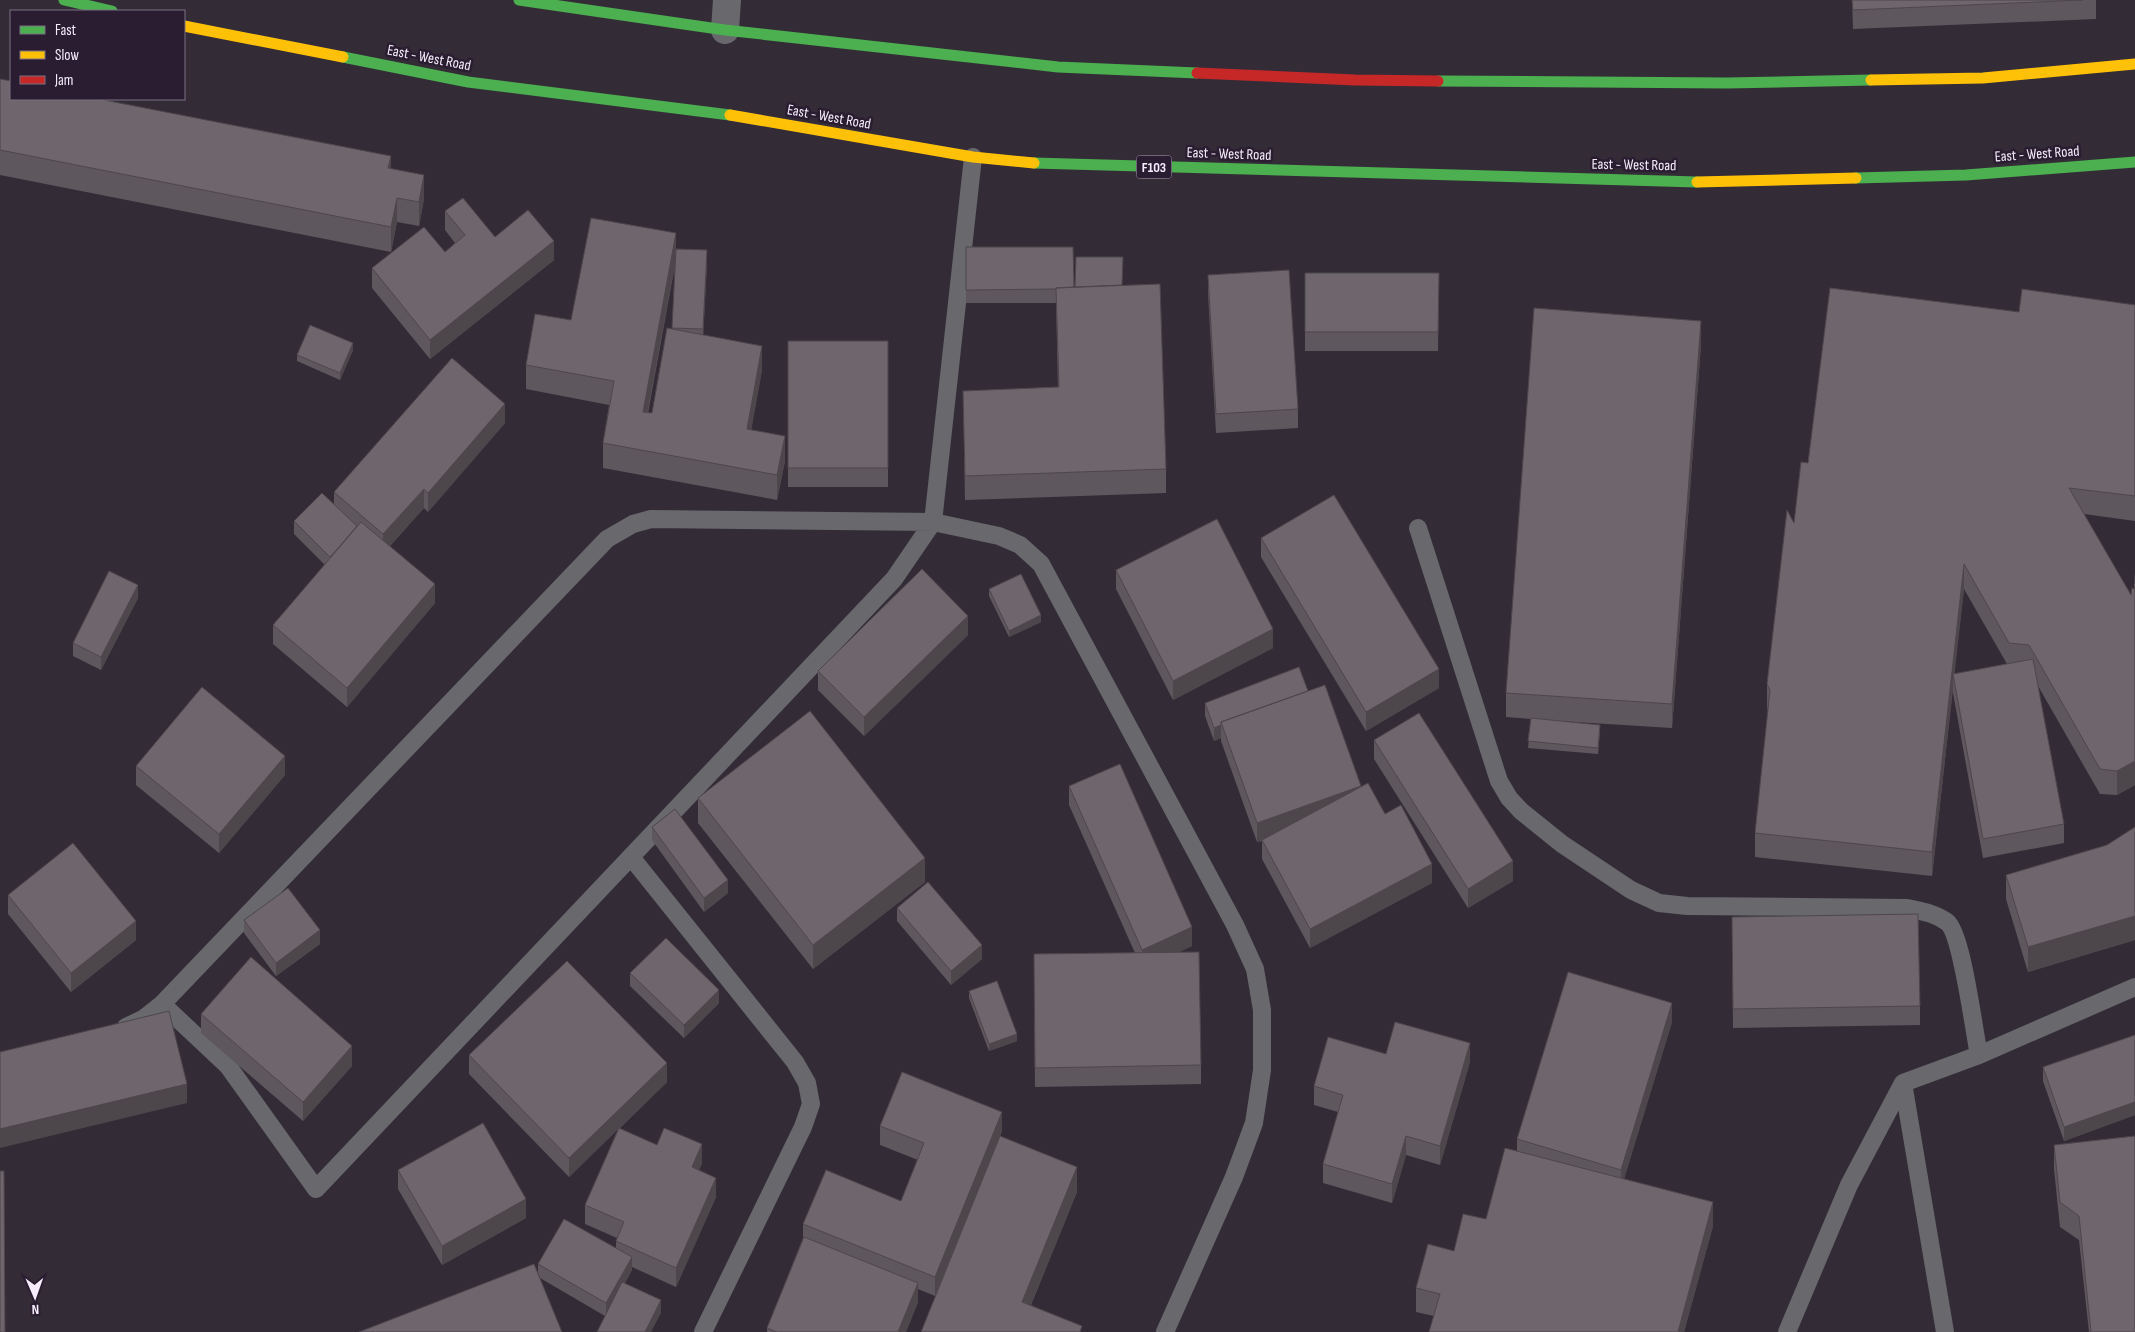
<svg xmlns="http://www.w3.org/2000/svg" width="2135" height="1332" viewBox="0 0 2135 1332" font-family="'Sofia Sans Condensed',sans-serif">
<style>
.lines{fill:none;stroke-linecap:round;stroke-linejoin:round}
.lane{stroke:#68686d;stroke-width:18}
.street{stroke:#68686d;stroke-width:28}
.fast{stroke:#4caf50;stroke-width:11}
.slow{stroke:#ffc107;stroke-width:11}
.jam{stroke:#c62828;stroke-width:11}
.wall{fill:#5f575e;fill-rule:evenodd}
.shaded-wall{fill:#4d474c}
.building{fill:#6e656d;stroke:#4d474c}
.labels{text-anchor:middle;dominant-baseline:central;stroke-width:5;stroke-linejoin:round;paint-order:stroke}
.shield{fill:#2a1d32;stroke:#b8afbf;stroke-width:1}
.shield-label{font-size:14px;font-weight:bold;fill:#f5edfb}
.street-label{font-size:15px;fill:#f5edfb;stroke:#2a1d32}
</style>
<rect width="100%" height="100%" fill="#332c37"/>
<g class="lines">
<path class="lane" d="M1418 528 1499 781 1509 798 1521 811 1562 844 1631 890 1659 903 1687 906 1907 908C1920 911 1935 913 1947 922 1962 933 1974 1032 1979 1055
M631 857 795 1062 807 1083 811 1104 803 1127 703 1332
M162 1004 228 1066 316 1189 894 579 933 522 973 157
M126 1027 143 1019 162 1004 607 539 633 524 651 519 933 522 999 536 1020 545 1041 564 1235 925 1255 969 1262 1010V1070L1254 1123 1234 1177 1165 1332
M1903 1083 1945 1332
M1787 1332 1849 1185 1903 1083 1979 1055 2135 987"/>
<path class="street" d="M725 30 727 0"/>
<path class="fast" d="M64 0 112 11
M519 0 725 30 1058 67 1197 73
M343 57 468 82 730 115
M1438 81 1727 83 1871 80
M1034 163 1697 182
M1856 178 1966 175 2135 162"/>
<path class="slow" d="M184 26 343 57
M1871 80 1983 78 2135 64
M730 115 973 157 1034 163
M1697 182 1856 178"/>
<path class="jam" d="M1197 73 1355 80 1438 81"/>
</g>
<path class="wall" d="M1852 0H2096V19L1853 29Z
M0 79 391 168 424 199 419 226 397 222 391 252 0 175Z
M445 211 495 237 554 260 430 359 372 288V268L445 252 455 243 445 230Z
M966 247 1074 287 1122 285 1166 469V493L965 500 963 391 1058 387 1056 303H966Z
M676 249 707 263 703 335 762 370 751 430 785 461 777 500 603 468V443L609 405 526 389V365L571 320ZM675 265 672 329 652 413H648Z
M1305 273H1439L1438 351H1305Z
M1208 275 1298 409V428L1216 433 1208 294Z
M2135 305V521L2084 514 2131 595 2134 589 2135 572V785L2117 795 2100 794 2038 686 2064 824V843L1983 858 1953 693V688L1932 876 1755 857V833L1768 710 1767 708V684L1794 523 1808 463 2019 312ZM1964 589 2007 664 1954 674Z
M788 341H888V487H788Z
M1701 345 1672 728 1559 721 1600 732 1598 754 1528 748 1531 719 1506 717V693Z
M353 350 340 380 297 361V355Z
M505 423 428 512 424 508 390 546 435 603 347 707 273 644V625L325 565 294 534V521L334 504V492Z
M1261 538 1439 688 1366 731 1261 557Z
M1116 570 1273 648 1173 700 1116 589Z
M989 589 1041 622 1009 637 989 596Z
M138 598 101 670 73 656V643Z
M968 635 864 736 818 690V671Z
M1308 691 1361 787 1385 814 1432 883 1310 948 1262 859V841L1257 842 1221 741V738L1214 741 1205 716V703Z
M1374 740 1513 881 1468 908 1374 759Z
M136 766 285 775 219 853 136 785Z
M1069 786 1192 946 1179 952 1201 1065V1084L1035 1087 1034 954 1135 953 1069 805Z
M698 798 925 882 813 969 698 823Z
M652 827 728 893 704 912 652 840Z
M2135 827V940L2028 972 2006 899V875L2107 845Z
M8 895 136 940 71 992 8 914Z
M897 908 982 959 951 985 897 921Z
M1732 917 1920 1006V1025L1733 1028Z
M244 920 320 944 276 976 244 933Z
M630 973 719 1003 684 1038 630 986Z
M969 991 1017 1041 989 1051 969 998Z
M201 1014 352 1066 303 1121 201 1033Z
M1672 1022 1624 1179 1713 1226 1684 1332H1429L1434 1316 1416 1312V1288L1486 1219 1517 1151V1139Z
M2135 1035V1115L2064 1141 2043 1081V1067Z
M1386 1054 1470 1062 1440 1165 1406 1155 1392 1203 1323 1183V1164L1338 1112 1314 1105V1086Z
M469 1055 667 1082 619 1129 702 1163 699 1170 716 1197 676 1287 632 1267V1270L625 1283 661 1313 605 1316 540 1278 538 1273V1264L616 1248V1241L617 1238 585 1224V1205L618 1129 569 1177 469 1074Z
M880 1126 1002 1131 1000 1136 1077 1192 1031 1305 1082 1332 935 1296 918 1289V1302L906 1332H767V1328L803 1238V1224L901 1201 918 1160 880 1145Z
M2054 1145 2135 1332H2089L2079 1240 2060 1227 2054 1169Z
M398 1170 526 1218 442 1265 398 1189Z"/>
<path class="shaded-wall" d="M391 156V180L388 168Z
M424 175V199L419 226V202Z
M397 198V222L391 252V227Z
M676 233V258L643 436V412Z
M554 241V260L430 359V340Z
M707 250V263L703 342V329Z
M1701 321V345L1672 728V704Z
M353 343V350L340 380V373Z
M762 346V370L747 454V429Z
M505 404V423L428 512V493Z
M785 436V461L777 500V475Z
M424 489V508L383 553V534Z
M1964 564V589L1954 679 1953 674V688L1932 876V852Z
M435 584V603L347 707V688Z
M138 585V598L101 670V657Z
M1041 615V622L1009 637V631Z
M968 616V635L864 736V717Z
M1273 629V648L1173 700V681Z
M1439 669V688L1366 731V712Z
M1221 725V738L1214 741V728Z
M285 756V775L219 853V834Z
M2135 761V785L2117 795V771Z
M1361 786V805L1257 842V823Z
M925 858V882L813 969V945Z
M1513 861V881L1468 908V889Z
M1432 864V883L1310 948V929Z
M728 880V893L704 912V898Z
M2135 916V940L2028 972V947Z
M136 921V940L71 992V973Z
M1192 927V946L1142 969V950Z
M320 930V944L276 976V963Z
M982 945V959L951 985V971Z
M719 990V1003L684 1038V1025Z
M1672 1003V1022L1621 1189V1170Z
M1017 1034V1041L989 1051V1044Z
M1470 1043V1062L1440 1165V1146Z
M352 1046V1066L303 1121V1102Z
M667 1063V1082L569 1177V1158Z
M187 1084V1103L0 1148V1129Z
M2135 1102V1115L2064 1141V1127Z
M1002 1112V1131L935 1296V1277Z
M1406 1136V1155L1392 1203V1184Z
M702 1144V1163L692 1186V1167Z
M1077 1167V1192L1022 1326V1302Z
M716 1178V1197L676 1287V1268Z
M526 1199V1218L442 1265V1246Z
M1713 1202V1226L1684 1332H1678Z
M632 1257V1270L606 1316V1303Z
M918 1283V1302L906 1332H898Z
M661 1300V1313L651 1332H645Z"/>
<path class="building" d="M1852 0H2083L1853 10Z
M0 79 11 81V99H99L391 156 388 168 424 175 419 202 397 198 391 227 0 150Z
M463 198 495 237 528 210 554 241 430 340 372 268 424 227 445 252 465 235 445 211Z
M591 218 676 233 643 412 652 413 667 328 762 346 747 429 785 436 777 475 603 443 614 381 526 365 535 314 571 320Z
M966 247H1073L1074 287 1056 288V289L966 290Z
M676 249 707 250 703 329 672 328Z
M1076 257H1123L1122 285 1075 287Z
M1289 270 1298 409 1216 414 1208 275Z
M1305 273H1439L1438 332H1305Z
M1160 284 1166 469 965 476 963 391 1059 387 1056 288Z
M1830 288 2019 312 2022 289 2135 305V496L2069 488 2131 595 2132 588 2135 589V761L2117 771 2100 769 2029 645 2009 643 1964 564 1932 852 1755 833 1770 690 1767 684 1787 510 1794 523 1801 462 1808 463Z
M1534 308 1701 321 1672 704 1506 693Z
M310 325 353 343 340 373 297 355Z
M788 341H888V468H788Z
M452 358 505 404 428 493 424 489 383 534 334 492Z
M322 493 357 526 339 547 330 557 294 521Z
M1334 495 1439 669 1366 712 1261 538Z
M1217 519 1273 629 1173 681 1116 570Z
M361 522 435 584 347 688 273 625Z
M922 569 968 616 864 717 818 671Z
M109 571 138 585 101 657 73 643Z
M1021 574 1041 615 1009 631 989 589Z
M2033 659 2064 824 1983 839 1953 674Z
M1299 667 1308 691 1221 722V725L1214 728 1205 703Z
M1325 685 1361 786 1257 823 1221 722Z
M202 687 285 756 219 834 136 766Z
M810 711 925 858 813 945 698 798Z
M1419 713 1513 861 1468 889 1374 740Z
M1531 718 1600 725 1598 748 1528 741Z
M1120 764 1192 927 1142 950 1069 786Z
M1368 783 1385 814 1401 805 1432 864 1310 929 1262 840Z
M675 809 728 880 704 898 652 827Z
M2135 827V916L2028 947 2006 875 2107 845Z
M73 843 136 921 71 973 8 895Z
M928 882 982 945 951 971 897 908Z
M288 888 320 930 276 963 244 920Z
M1918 914 1920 1006 1733 1009 1732 917Z
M666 938 719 990 684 1025 630 973Z
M1199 952 1201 1065 1035 1068 1034 954Z
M251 957 352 1046 303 1102 201 1014Z
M567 961 667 1063 569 1158 469 1055Z
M1568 972 1672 1003 1621 1170 1517 1139Z
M997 981 1017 1034 989 1044 969 991Z
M169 1011 187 1084 0 1129V1052Z
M1395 1022 1470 1043 1440 1146 1406 1136 1392 1184 1323 1164 1343 1095 1314 1086 1328 1037 1386 1054Z
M2135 1035V1102L2064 1127 2043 1067Z
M902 1072 1002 1112 935 1277 803 1224 826 1170 901 1201 924 1143 880 1126Z
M483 1123 526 1199 442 1246 398 1170Z
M619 1128 657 1145 664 1128 702 1144 692 1167 716 1178 676 1268 616 1241 624 1222 585 1205Z
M1000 1136 1077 1167 1022 1302 1082 1326 1080 1332H921Z
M2135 1136V1332H2091L2079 1216 2060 1202 2054 1145Z
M1505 1148 1713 1202 1678 1332H1429L1440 1294 1416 1288 1428 1244 1454 1251 1463 1214 1486 1219Z
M0 1171H4L5 1332H0Z
M564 1219 632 1257 606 1303 538 1264Z
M804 1237 918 1283 898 1332H777L767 1328Z
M534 1264 562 1332H359Z
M622 1282 661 1300 645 1332H597Z"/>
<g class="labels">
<rect class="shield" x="1136.5" y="155.5" width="35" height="23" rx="4"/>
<g class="shield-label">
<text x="1154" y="167">F103</text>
</g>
<g class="street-label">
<text transform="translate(429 58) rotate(11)">East - West Road</text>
<text transform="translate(829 117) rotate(10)">East - West Road</text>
<text transform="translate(1229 154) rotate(2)">East - West Road</text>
<text transform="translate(2037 154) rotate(-4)">East - West Road</text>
<text transform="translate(1634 165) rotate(1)">East - West Road</text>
</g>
</g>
<rect x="10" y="10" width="175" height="90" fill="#2a1d32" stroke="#7b7082"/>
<rect x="20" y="26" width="25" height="8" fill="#4caf50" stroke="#7b7082"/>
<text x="55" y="35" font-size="15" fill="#f5edfb">Fast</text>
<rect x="20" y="51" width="25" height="8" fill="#ffc107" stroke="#7b7082"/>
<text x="55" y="60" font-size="15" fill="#f5edfb">Slow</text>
<rect x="20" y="76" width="25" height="8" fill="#c62828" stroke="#7b7082"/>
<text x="55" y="85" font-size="15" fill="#f5edfb">Jam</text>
<g transform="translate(35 1297) rotate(178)" stroke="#2a1d32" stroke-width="4" paint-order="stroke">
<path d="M0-4L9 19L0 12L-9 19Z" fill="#f5edfb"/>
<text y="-8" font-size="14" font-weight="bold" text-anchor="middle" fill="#f5edfb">N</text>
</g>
</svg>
